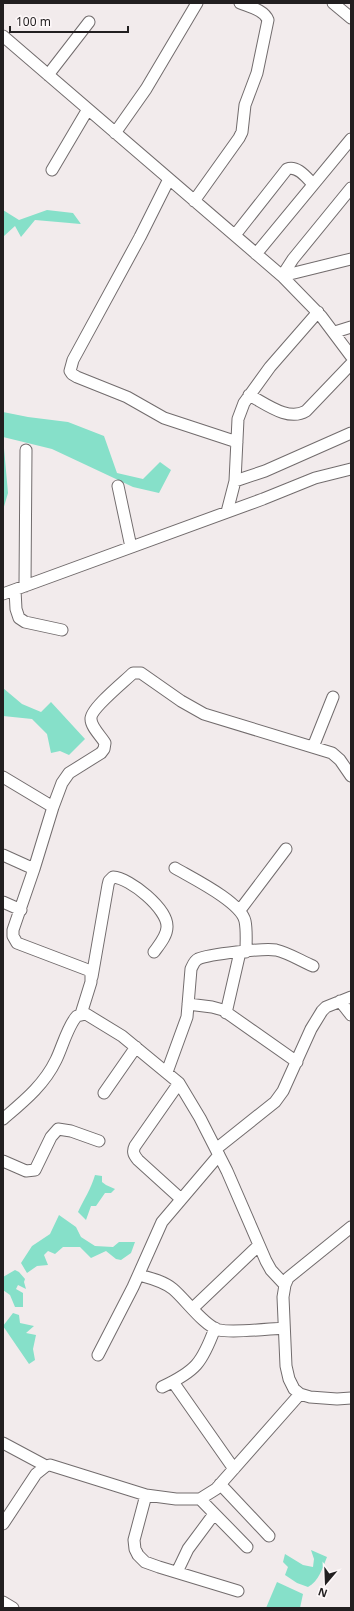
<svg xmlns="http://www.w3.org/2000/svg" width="354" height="1611" viewBox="0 0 354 1611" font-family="'Noto Sans',sans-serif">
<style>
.water{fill:#86e0c9}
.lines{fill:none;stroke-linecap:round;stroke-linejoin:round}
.minor-casing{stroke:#726c6d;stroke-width:13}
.minor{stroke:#fff;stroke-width:11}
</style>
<rect width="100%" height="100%" fill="#f2ebec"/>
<path class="water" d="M3 210 19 220 47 210 73 213 81 224 35 220 21 237 15 226 4 236 3 240Z
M3 412 28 417 68 422 104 436 117 473 143 479 160 462 171 470 159 493 133 487 52 449 3 437 8 493 3 510Z
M3 688 22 704 41 712 51 702 85 739 69 755 60 751 51 753 47 734 32 719 3 716Z
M95 1175 102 1176V1182L106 1185 115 1189 111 1193H105L96 1206H91L86 1220 78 1212C84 1199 91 1189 95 1175Z
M59 1215 76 1227 81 1237 95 1246 113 1247 119 1242H135L131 1253 121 1260 116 1259 106 1251 91 1258 80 1247H63L55 1254 48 1251 44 1255 48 1265 37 1266 27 1273 21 1263 32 1246 50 1234Z
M15 1270 19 1272 25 1279 24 1282 26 1289 18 1285 16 1289 23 1293V1307H15L10 1295 3 1290V1277Z
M13 1313 19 1315 20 1323 34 1326 26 1333 36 1335 33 1349 35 1360 29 1364 3 1326Z
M311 1550 327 1557C322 1569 319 1581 308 1587L297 1583 285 1575 288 1567 283 1562 285 1554 303 1565 313 1567 314 1559Z
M277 1582 303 1594 300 1608H266Z"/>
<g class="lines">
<defs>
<path id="minor" d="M333 3 351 18
M3 36 282 276 321 316 351 356
M48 75 89 22
M115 133 146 89 197 3
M52 170 88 109
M169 179 140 237 73 360 70 371 72 374 77 377 127 397 164 418 237 442
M194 201 239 138 242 132 245 105 257 73 268 20C264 10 250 7 240 3
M235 235 287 169C297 165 306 177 313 184
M256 254 351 139
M282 276 293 259 351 188
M282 276 351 259
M335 332 351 327
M249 395C265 403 288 422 306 411L351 364
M235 481 265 471 351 433
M118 486 131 547
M227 512 235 481 238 419 244 403 270 367 318 312
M25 586 26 450
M15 590 16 609 19 618 25 622 62 630
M3 594 263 499 315 478 351 469
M313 747 333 697
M3 777 53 807
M3 855 34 869
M175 868C192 878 241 902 245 921 247 930 246 942 246 952
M3 902 21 910
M240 910 286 849
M92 977 108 885 109 881 113 877C130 878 168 909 167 927 167 936 159 945 154 952
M340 1001 351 1015
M188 1004 212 1007 223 1010 297 1062
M226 1013 240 952
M81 1014 91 982V973L88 970 17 943 13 936V930L34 869 53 807 62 783 69 773 101 753 104 749 105 743C101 736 91 727 91 719 90 709 125 681 133 673H141L181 701 204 714 332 753 340 760 351 776
M167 1072 187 1017 191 969C193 965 194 961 198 959 209 954 264 948 276 950 289 953 301 961 313 966
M179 1083 135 1146C132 1152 134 1155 138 1160L181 1199
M104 1093 136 1047
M3 1119C24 1101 44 1085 56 1060 62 1048 68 1025 77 1016L86 1014 122 1036 179 1083 200 1118 227 1171 266 1261 271 1270 285 1285
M216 1149 275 1102 283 1091 311 1029 322 1011 326 1007 351 997
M3 1161 26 1171 35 1170 51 1137 58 1129 71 1131 99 1141
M351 1227 288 1278 285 1285 283 1297 286 1366 289 1379 294 1389 300 1394 310 1397 337 1399 351 1398
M139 1275C150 1278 163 1281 173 1289 185 1299 205 1327 219 1330 234 1333 267 1329 284 1328
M193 1308 258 1246
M98 1355 133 1287 162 1222 219 1155
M173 1382 234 1469
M162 1387C196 1371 202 1363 215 1328
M3 1443 46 1466
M220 1484 269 1536
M146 1495 134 1540 135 1549 138 1555 145 1562 159 1567 238 1591
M200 1499 247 1547
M3 1524 36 1474 46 1466 50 1465 146 1495 176 1499H200L216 1489 300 1394
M177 1572 188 1549 214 1514
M3 1602 13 1608"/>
</defs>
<use href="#minor" class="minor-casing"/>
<use href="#minor" class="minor"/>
</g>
<rect width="354" height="1611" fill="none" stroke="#221f20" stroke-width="8"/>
<g transform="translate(326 1583) rotate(199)" stroke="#fef8f9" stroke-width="3" paint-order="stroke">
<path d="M0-3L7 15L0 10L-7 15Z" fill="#221f20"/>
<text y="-6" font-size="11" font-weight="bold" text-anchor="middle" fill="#221f20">N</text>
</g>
<path d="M10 26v6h118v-6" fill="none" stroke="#221f20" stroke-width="2"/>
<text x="16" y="26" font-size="12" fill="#221f20" stroke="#fef8f9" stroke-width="3" paint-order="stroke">100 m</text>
</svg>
